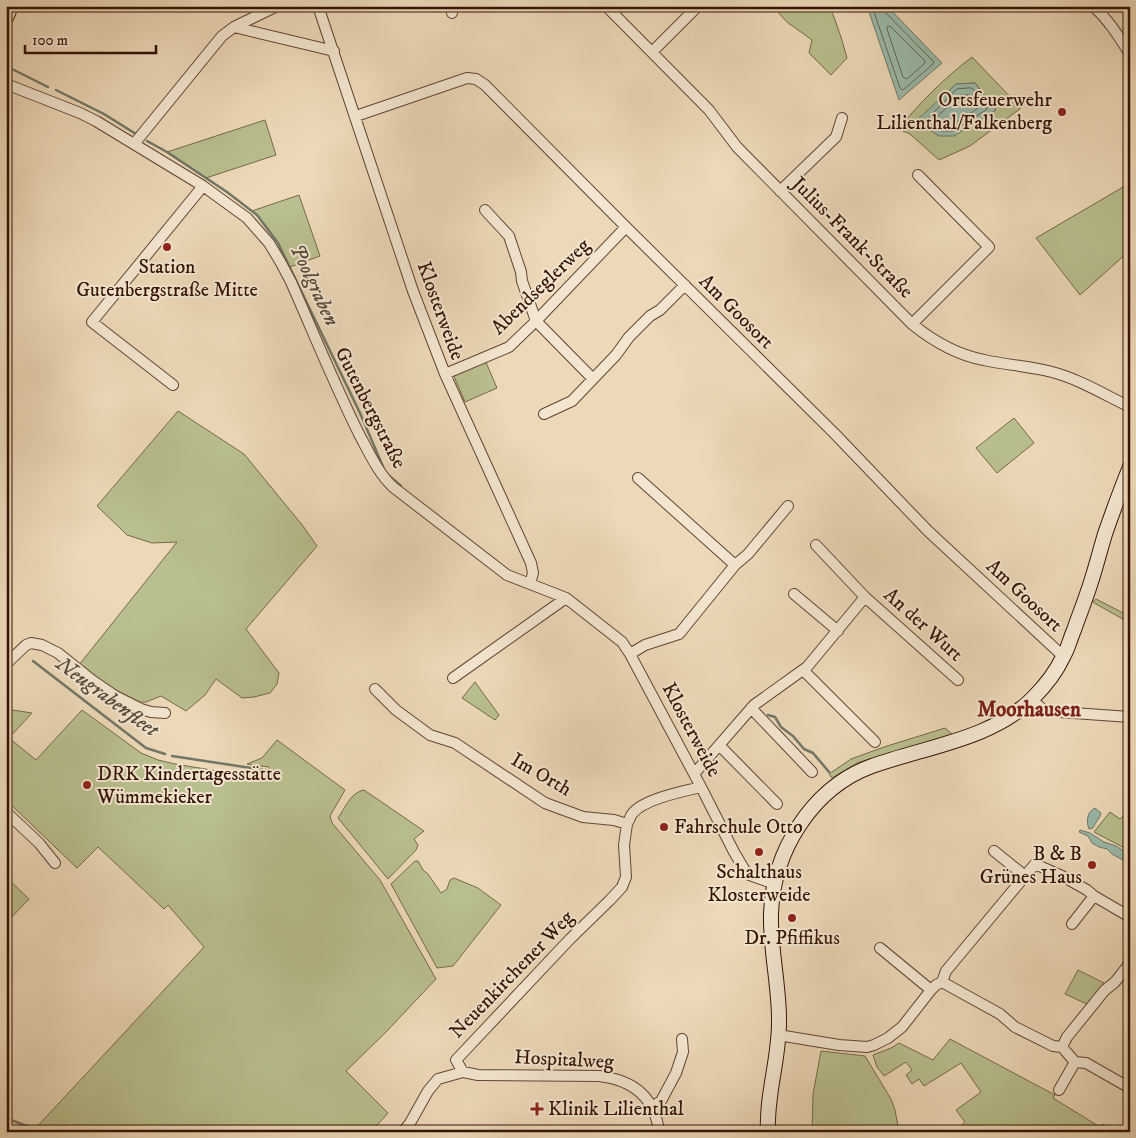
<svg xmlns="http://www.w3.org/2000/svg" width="1136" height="1138" viewBox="0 0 1136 1138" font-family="'IM FELL DW Pica',serif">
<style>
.green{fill:#b9bf8e;stroke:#76694a;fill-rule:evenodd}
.water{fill:#9abaaa;stroke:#717768}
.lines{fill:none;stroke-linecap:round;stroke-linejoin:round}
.shore{stroke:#676658;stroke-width:1}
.stream{stroke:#717768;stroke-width:2.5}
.street-casing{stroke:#624432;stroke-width:12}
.secondary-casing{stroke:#341305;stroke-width:16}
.street{stroke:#f3e6d1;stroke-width:10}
.secondary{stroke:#f3e6d1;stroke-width:14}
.poi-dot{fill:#8f2418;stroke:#f3e6d1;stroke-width:2}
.labels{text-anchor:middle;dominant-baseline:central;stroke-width:4;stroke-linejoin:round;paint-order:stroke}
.poi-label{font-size:20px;fill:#341305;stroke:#f3e6d1}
.street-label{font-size:20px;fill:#341305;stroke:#f3e6d1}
.water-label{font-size:21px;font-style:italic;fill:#584d3f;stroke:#f3e6d1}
.neighbourhood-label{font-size:21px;font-weight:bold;fill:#7a1f14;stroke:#f3e6d1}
</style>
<rect width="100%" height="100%" fill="#edd9b8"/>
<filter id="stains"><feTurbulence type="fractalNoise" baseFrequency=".004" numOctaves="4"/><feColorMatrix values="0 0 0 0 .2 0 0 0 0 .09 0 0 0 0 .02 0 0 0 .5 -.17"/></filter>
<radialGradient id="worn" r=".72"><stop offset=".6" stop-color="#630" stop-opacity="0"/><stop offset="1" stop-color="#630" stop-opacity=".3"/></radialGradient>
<path class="green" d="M23 6H197L194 11 168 10 20 12Z
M783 6H830L841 37 847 58 831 75 809 53 812 40 787 22 776 10Z
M972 57 1021 108 970 146 939 160 910 134 898 129C920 103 944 78 972 57ZM975 83 996 110 917 122 956 84Z
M265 120 276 155 206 178 167 152Z
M1130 183V255L1127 253 1080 295 1036 238Z
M299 195 320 256 290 267C280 247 269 225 252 211Z
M485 360 497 388 465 402 453 374Z
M178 411 244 454 303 526 317 546 246 629 279 673 277 684 270 693 254 697 242 698 216 679 205 695 186 711 161 696 146 702H140L108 686 79 665 177 542 152 543 127 535 97 506Z
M1014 418 1034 443 997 473 976 448Z
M1096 599 1125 614 1130 601V623L1096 604 1093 602Z
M475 682 499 715 495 720 462 698Z
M6 709 32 713 9 738 36 760 82 710 141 753 158 760 175 764 266 779 269 767 247 764 262 758 277 740 345 790 330 816 332 823 380 880 436 979 386 1032 346 1071 388 1113 371 1132 33 1131 204 947 168 905 164 909 98 847 77 868 6 800Z
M945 728 952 734 857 763 832 778 829 774 851 759 884 747Z
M364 790 424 831 414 839 418 845 416 850 388 879 338 818C345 808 351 792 364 790Z
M1110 812 1120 819 1127 812 1130 814V851L1094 832Z
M415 861H418L423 870 428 874 441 893 447 889 450 880 454 878 478 888 501 905 453 966 437 968 391 884Z
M6 877 29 899 6 923Z
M1078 970 1104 983 1089 1005 1065 994Z
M950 1039 1055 1095 1053 1098 1100 1127 1102 1124 1114 1131 1116 1128 1123 1132H954L965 1122 956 1110 981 1092 961 1063 924 1086 919 1079 912 1084 906 1075 912 1070 906 1062 884 1076 877 1067 873 1055 891 1048 899 1043 933 1060Z
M821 1051 865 1056 891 1099 895 1110 898 1126 889 1132H812L813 1094Z"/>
<path class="water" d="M867 6H887L942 63 899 100Z
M975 83 996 110 954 136H939L916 121 956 84Z
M1095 808 1101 813C1100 818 1095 823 1093 828L1089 829C1086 821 1087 812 1095 808Z
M1080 830 1090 833 1104 842 1116 846 1130 855V866L1128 863 1112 854 1107 849 1099 847 1092 843 1088 836 1079 832Z"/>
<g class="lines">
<path class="shore" d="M872 6 900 88 903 90 933 64 934 62 885 12 884 6
M888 26 891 27 925 61 924 64 907 79 903 77 887 29Z
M971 88 973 89 987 107 986 110 953 131H941L926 122 927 119 957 89Z
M961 95H970L978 105V108C966 116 951 130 937 121V117Z"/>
<path class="stream" d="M6 66 48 87
M56 90 104 114 136 134
M147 141 167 152 227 192 257 215 278 243 360 413 384 469
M387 474 401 486
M6 630 11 634
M33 661 146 748 165 754
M768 715 775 717 781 727 793 736 804 749 813 753 829 772
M172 756 271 771
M6 1118 42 1132"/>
<defs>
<path id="street" d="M318 6 413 291 445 374 531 563 533 573 530 584
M606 6 709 110 737 147 912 324C933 341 957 355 984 360 1006 365 1030 366 1052 372 1079 379 1105 395 1130 407
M1093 6C1109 20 1119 37 1130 54
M452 13 453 6
M234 27 334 51
M652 52 698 6
M6 84 80 113 96 121 203 186 247 218 269 243 281 263 291 282C314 334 335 386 360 436 370 454 378 473 393 487L507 575 566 598 622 642 630 654 701 787 734 852 747 874 769 882H774
M356 116 467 78 476 79 485 85 626 227 835 434 928 531 1064 657
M134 144 222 36 234 27 277 6
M780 191 836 137 842 118
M485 210 509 236 521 272 522 281 536 321 593 379 616 355 629 337 650 316 660 310 685 285
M912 324 989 247 918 175
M445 374 509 347 536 321 626 227
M173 385 92 322 203 186
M544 414 572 401 593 379
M816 545 865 597
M735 565 748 554 788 506
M794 594 838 631
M630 654 645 645 679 634 735 565 638 478
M6 664 26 645 31 643 42 645 58 653 93 681 115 696 141 709 151 712 165 713
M803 670 875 742
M453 678 566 598
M375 689 396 710 430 735 455 743 545 803 583 817 614 820 627 824C629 821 630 817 632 814 643 799 684 791 701 787
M1032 700 1045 711 1130 717
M751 708 812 772
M719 745 777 804
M694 774 754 705 807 667 865 597 958 680
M6 812 39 843 55 863
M994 851 1025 876
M1072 924 1094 896
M880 948 931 990
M942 982 1000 1014 1015 1027 1053 1046 1062 1047 1075 1062 1086 1063 1130 1088
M778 1035 839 1045 867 1047 874 1045 888 1038 902 1027 931 990 936 985 942 982 946 971 1035 864 1062 876 1087 890 1094 896 1130 917
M1062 1047 1067 1037 1105 990 1115 982 1130 963
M463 1072 478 1075 599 1076C633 1080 655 1097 659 1132
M1059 1090 1075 1062
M652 1107 661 1101 676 1073 683 1052 682 1039
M403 1132 410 1123 428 1091 438 1079 463 1072 456 1060 570 939 610 900 622 887 626 877 624 845 627 824"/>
<path id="secondary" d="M6 18 11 6
M768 1132C766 1094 780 1057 779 1019 779 984 770 949 771 914 773 851 812 788 872 766 925 747 993 739 1033 698 1045 686 1056 672 1063 657 1068 649 1070 639 1074 630 1078 618 1083 606 1087 594 1094 575 1099 554 1105 534 1113 511 1121 489 1130 467"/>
</defs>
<use href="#street" class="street-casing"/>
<use href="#secondary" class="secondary-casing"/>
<use href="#street" class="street"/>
<use href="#secondary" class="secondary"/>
</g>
<g class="poi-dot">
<circle cx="1062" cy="112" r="5"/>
<circle cx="167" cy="247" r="5"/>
<circle cx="87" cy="785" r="5"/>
<circle cx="664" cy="827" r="5"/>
<circle cx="759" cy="852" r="5"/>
<circle cx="1092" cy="865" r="5"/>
<circle cx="792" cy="918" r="5"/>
<path d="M534.5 1101.5h5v5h5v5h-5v5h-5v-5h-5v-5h5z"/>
</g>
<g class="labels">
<g class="poi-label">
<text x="1052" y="100" text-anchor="end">Ortsfeuerwehr<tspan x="1052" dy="23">Lilienthal/Falkenberg</tspan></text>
<text x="167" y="267">Station<tspan x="167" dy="23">Gutenbergstraße Mitte</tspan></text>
<text x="97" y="774" text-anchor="start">DRK Kindertagesstätte<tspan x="97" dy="23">Wümmekieker</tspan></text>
<text x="674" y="827" text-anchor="start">Fahrschule Otto</text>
<text x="1082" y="854" text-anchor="end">B &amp; B<tspan x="1082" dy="23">Grünes Haus</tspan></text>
<text x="759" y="872">Schalthaus<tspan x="759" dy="23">Klosterweide</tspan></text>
<text x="792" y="938">Dr. Pfiffikus</text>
<text x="548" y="1109" text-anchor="start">Klinik Lilienthal</text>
</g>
<g class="street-label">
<text transform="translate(852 238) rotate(45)">Julius-Frank-Straße</text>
<text transform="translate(541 287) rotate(-44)">Abendseglerweg</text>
<text transform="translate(440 311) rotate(70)">Klosterweide</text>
<text transform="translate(736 312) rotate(45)">Am Goosort</text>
<text transform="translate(370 408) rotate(63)">Gutenbergstraße</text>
<text transform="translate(1024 596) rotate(43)">Am Goosort</text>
<text transform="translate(923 625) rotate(42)">An der Wurt</text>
<text transform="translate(691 730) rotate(62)">Klosterweide</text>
<text transform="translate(541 775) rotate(30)">Im Orth</text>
<text transform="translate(512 975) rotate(-46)">Neuenkirchener Weg</text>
<text transform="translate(564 1060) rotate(3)">Hospitalweg</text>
</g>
<g class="water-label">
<text transform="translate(314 285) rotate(65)">Poolgraben</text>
<text transform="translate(107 697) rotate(36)">Neugrabenfleet</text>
</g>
<g class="neighbourhood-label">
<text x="1029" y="710">Moorhausen</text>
</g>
</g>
<rect width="1136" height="1138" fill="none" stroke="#edd9b8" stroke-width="25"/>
<rect x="8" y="8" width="1121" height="1123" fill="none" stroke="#341305" stroke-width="2.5"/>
<rect x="12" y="12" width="1111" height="1113" fill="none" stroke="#341305"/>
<path d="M25 45v8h131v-8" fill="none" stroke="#341305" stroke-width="2.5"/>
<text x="32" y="45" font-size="15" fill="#341305" stroke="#f3e6d1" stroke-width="4" paint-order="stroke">100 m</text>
<rect width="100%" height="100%" filter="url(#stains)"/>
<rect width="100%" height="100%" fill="url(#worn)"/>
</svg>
